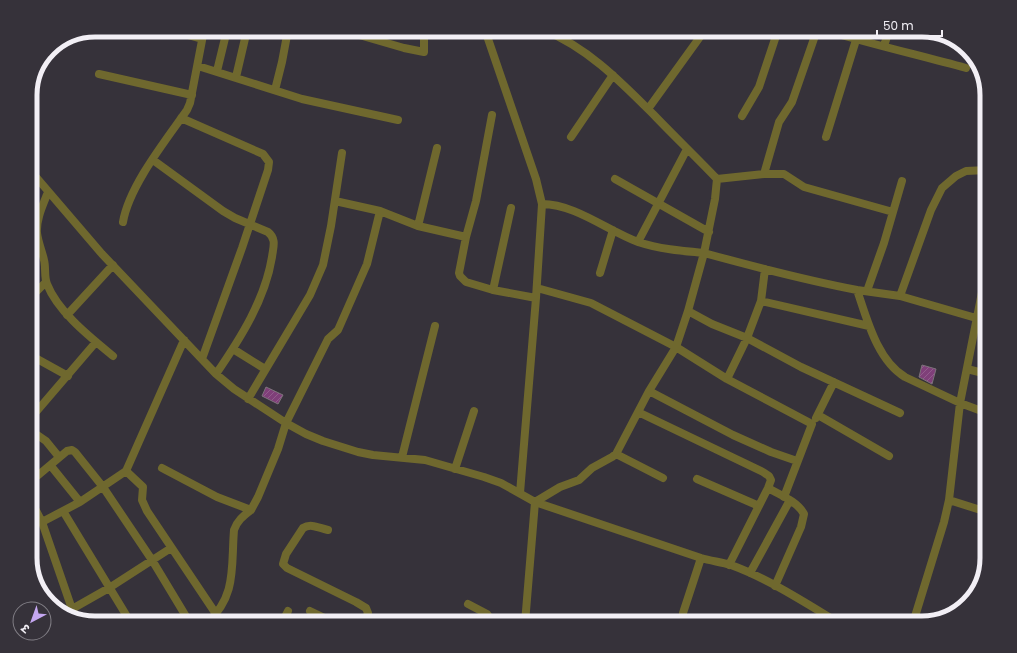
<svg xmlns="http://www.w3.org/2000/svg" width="1017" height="653" viewBox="0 0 1017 653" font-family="Poppins,'Noto Sans Devanagari',sans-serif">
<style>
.building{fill:url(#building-hatch);stroke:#7d737b}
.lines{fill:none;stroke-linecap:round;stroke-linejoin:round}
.minor{stroke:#6f682e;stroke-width:8}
.rim{fill:none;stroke:#f2eff5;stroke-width:5}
</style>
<defs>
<pattern id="building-hatch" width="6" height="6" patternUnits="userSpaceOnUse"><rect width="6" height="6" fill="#7f3f79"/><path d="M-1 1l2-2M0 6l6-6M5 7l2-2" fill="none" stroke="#925b8d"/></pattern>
</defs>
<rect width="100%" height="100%" fill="#36323a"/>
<path class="building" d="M922 365 936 369 932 384 919 377Z
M266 387 283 395 278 404 262 396Z"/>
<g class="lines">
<path class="minor" d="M170 30 202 39
M342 30 404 48 424 52V30
M485 30 536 179 542 204 536 298 520 493
M824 30C871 44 918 55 966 68
M884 46 889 30
M198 66 302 99 398 120
M217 71 227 30
M99 74 192 95
M236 77 247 30
M275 90 282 62 288 30
M648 109 705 30
M492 115 476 201 466 237 459 273 460 276 466 282 493 290 536 298
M742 116 759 87 778 30
M181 118 263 154 269 162 268 170 242 248 202 359
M571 137 613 75
M826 137 856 40
M153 160 223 211 235 218 268 232C277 239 273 248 272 257 265 300 240 339 216 374
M30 170 102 254 216 374 234 389 286 423 306 434 323 441 358 452 373 455 425 460 484 477 501 483 535 502 701 558C711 561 721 562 731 565 769 579 804 602 839 623
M764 174 779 122 792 102 817 30
M615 179 709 232
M717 179 764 174H784L804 187 893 212
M48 192C43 205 36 219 37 233 38 242 42 251 44 260 46 267 44 277 47 284 58 312 90 337 113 356
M335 201 380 211 418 226 466 237
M542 204C575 204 608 231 638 242 659 249 682 251 704 253L715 199 717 179C696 157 674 136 653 114 620 81 588 48 544 30
M123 222C129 186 166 140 187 110L190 103 204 30
M418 226 437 148
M638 242 687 149
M600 273 613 230
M537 288 591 303 676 347 649 391 733 435 771 452 797 461
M493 290 511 208
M857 290 900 296 976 318
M867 291 884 243 902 181
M900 296 931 210 942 188 956 176 966 171 987 170
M30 298 46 282
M761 301 869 326
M688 311 676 347 727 379 812 424 784 497
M67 315 113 265
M233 349 265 369
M30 355 68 376
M967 369 987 374
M727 379 747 338 761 301 765 269
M649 391 638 412 763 472 769 476 771 480 768 488 729 565
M248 399 310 295 323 265 331 226 342 153
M900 413 801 367 747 338 712 324 688 311 704 253C755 267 805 280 857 290 867 319 877 360 905 377L960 403 987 413
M818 415 889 456
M816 418 834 382
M30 419 96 342
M30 430 46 441 59 457
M616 454 663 478
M402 457 435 326
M51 466 80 502
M162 468 217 497 251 510 258 497 278 449 286 423 328 339 338 330 367 264 380 211
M455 469 474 411
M126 471 143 487 142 500 147 511 216 614
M697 479 759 506
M30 482 67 451 72 450 75 452 103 487 152 560 190 623
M768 488C780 495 797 501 804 514L801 527 775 586
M30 499 42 522
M949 500 987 512
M63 511 131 623
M328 530C319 528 311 523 303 528L286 554 283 564 287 568 356 602 366 608 368 613 364 623
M750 573 790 500
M468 604 487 614 493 623
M310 611 335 623
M955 611 957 612
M60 613 72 609 109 588 171 548
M683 613 701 558
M76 617 72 609 42 522 80 502 126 471 184 340
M207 623C237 596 231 567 234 530 237 521 243 516 251 510
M282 623 288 611
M525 623 535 502 560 487 579 480 592 468 612 457 616 454 638 412
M656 623V622
M913 623 944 522 949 500 960 403 987 267"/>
</g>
<path d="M0 0H1017V653H0ZM95 37H922A58 58 0 0 1 980 95V558A58 58 0 0 1 922 616H95A58 58 0 0 1 37 558V95A58 58 0 0 1 95 37Z" fill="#36323a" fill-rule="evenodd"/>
<path class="rim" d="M95 37H922A58 58 0 0 1 980 95V558A58 58 0 0 1 922 616H95A58 58 0 0 1 37 558V95A58 58 0 0 1 95 37Z"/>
<g transform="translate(32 621) rotate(221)"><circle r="19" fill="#36323a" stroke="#817e85"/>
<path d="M0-3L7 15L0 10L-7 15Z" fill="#c5a7f1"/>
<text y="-6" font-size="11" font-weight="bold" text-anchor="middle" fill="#f2eff5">उ</text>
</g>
<path d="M877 30v6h65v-6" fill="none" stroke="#f2eff5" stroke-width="2"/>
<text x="883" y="30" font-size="12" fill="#f2eff5" stroke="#36323a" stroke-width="3" paint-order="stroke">50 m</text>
</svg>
